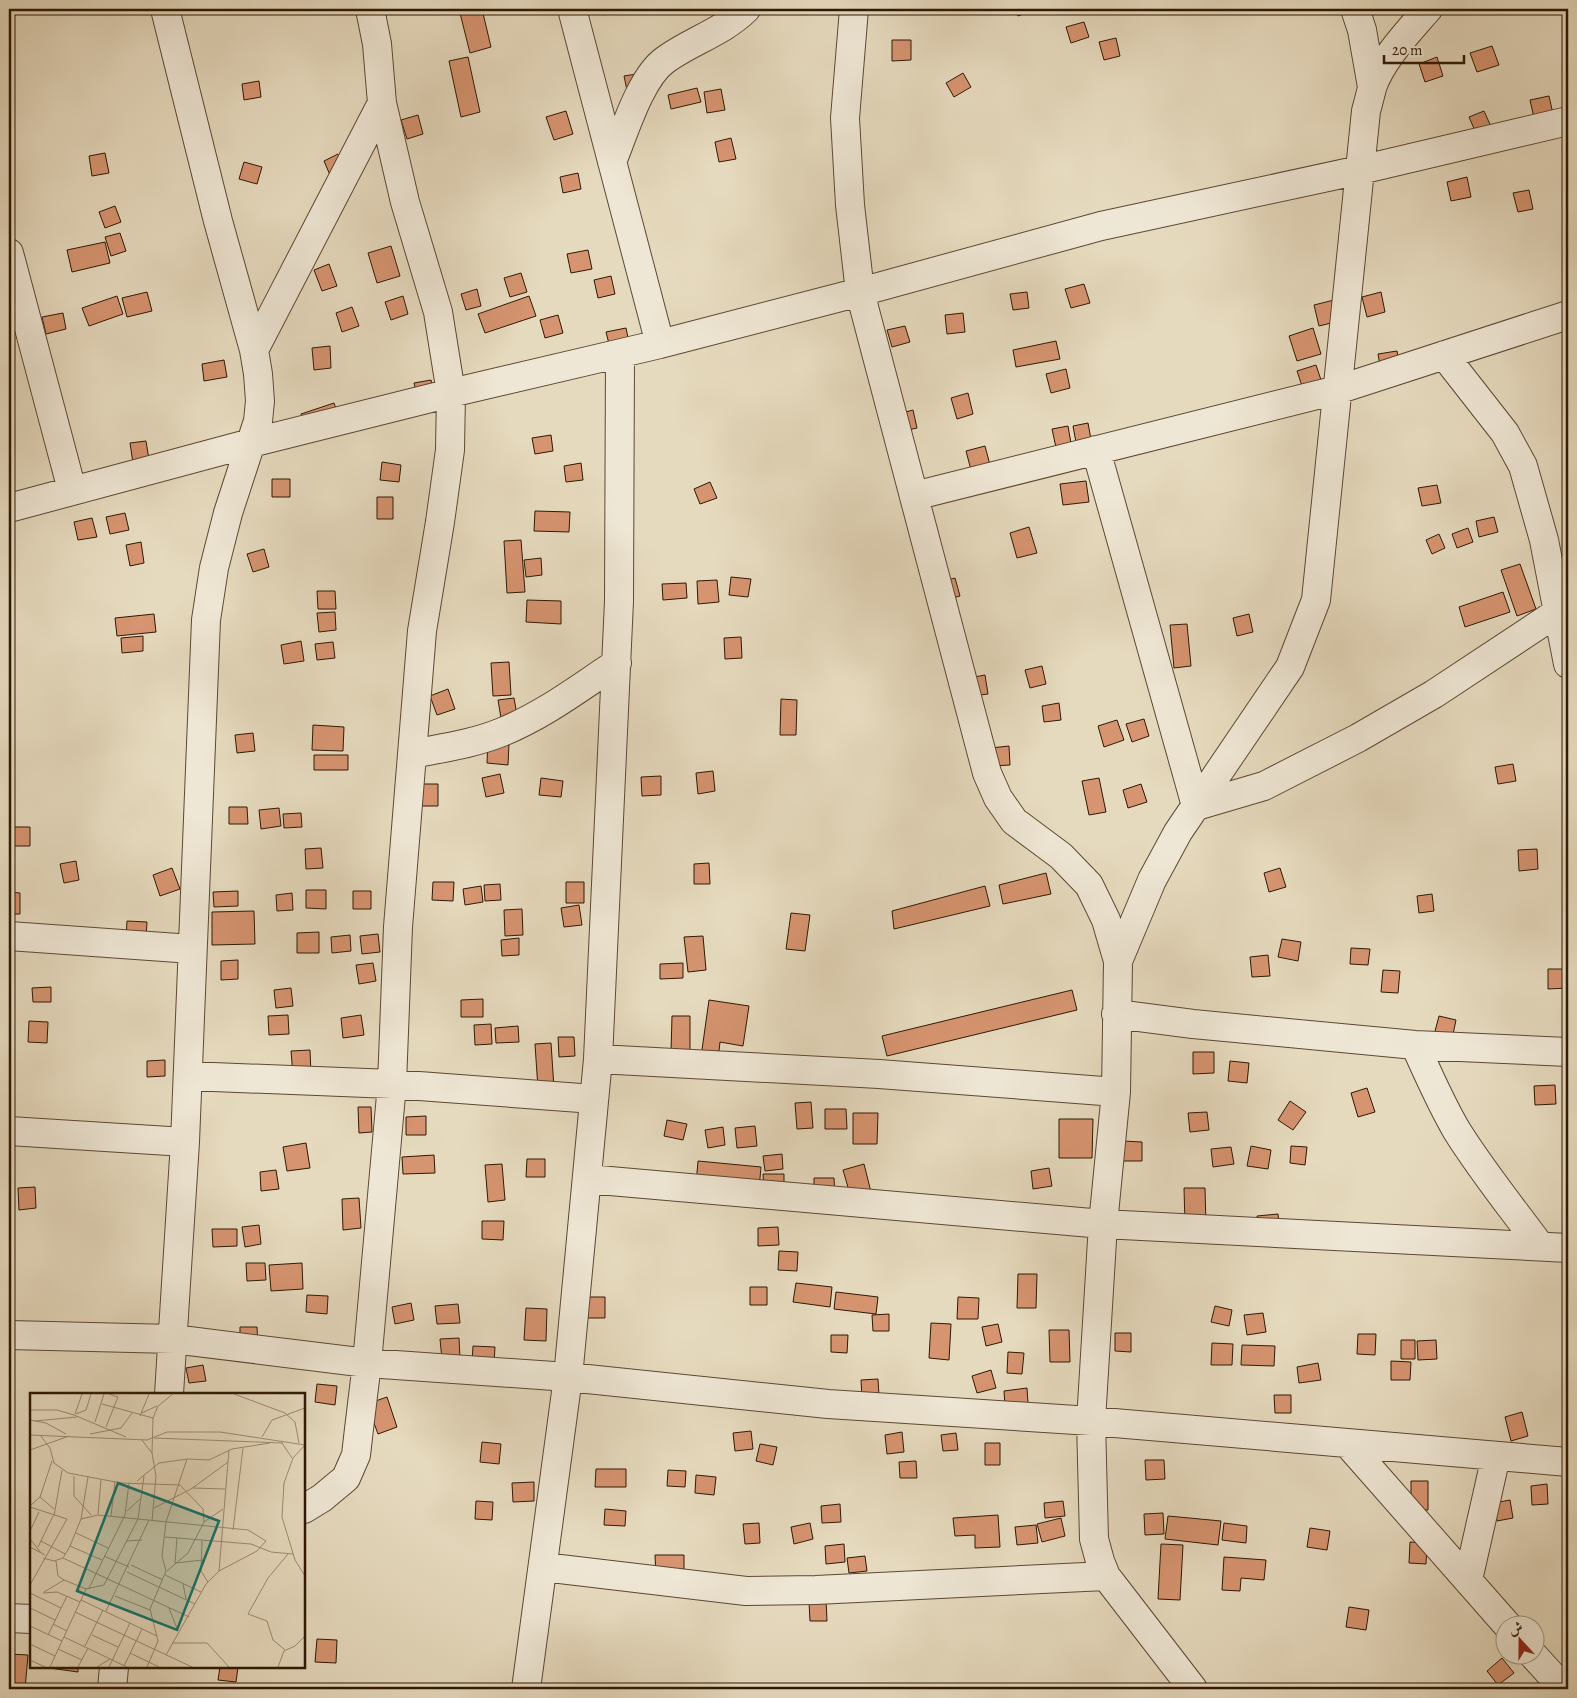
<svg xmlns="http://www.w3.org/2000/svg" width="1577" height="1698" viewBox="0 0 1577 1698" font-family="Alegreya,Amiri,serif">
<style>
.building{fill:#d69470;stroke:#2e1805}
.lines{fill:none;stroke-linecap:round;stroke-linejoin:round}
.minor-casing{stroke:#5c4833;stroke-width:30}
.minor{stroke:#efe7d5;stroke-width:28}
.inset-road{fill:none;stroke:#9c8c74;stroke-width:1}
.view{fill:#0f766e;fill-opacity:0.15;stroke:#0f766e;stroke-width:2.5}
.inset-edge{fill:none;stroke:#2e1805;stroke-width:2.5}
</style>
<rect width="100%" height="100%" fill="#e6dabe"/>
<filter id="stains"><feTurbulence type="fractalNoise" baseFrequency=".004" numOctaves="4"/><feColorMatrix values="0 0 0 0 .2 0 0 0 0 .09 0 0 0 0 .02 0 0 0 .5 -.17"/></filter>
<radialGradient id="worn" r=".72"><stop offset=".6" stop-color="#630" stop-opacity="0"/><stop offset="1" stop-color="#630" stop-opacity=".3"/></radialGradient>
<path class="building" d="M459 9H482L491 47 470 53Z
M601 9H618L604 15Z
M1015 9H1036L1018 16Z
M1062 9H1081V10L1063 14Z
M1084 22 1089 37 1071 43 1066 27Z
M1116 38 1120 56 1104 60 1099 42Z
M892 40H911V60L892 61Z
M1492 46 1499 65 1477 72 1470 53Z
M468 57 480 112 461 117 449 61Z
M1437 57 1443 76 1425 82 1419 64Z
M643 73 628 95 624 76Z
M963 73 971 87 954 97 946 83Z
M259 81 261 97 244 100 242 84Z
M697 88 701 102 671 109 668 95Z
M721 89 725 110 707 113 704 92Z
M1549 96 1553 114 1534 118 1530 100Z
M566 111 573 134 554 140 546 117Z
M1484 111 1493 131 1478 138 1469 117Z
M418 115 423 134 407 139 401 120Z
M731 138 736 159 719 162 715 142Z
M105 153 109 173 92 176 89 156Z
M338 154 345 169 330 175 324 161Z
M244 162 262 167 257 184 239 179Z
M578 173 581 189 563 193 560 177Z
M1467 177 1471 197 1451 201 1447 182Z
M1529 190 1533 209 1518 212 1513 193Z
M115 206 121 222 105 228 99 212Z
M120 233 126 251 111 256 105 237Z
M105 242 110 263 72 272 67 250Z
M391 246 400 276 377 283 368 253Z
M588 250 592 269 571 273 567 254Z
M329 264 337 286 322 291 314 270Z
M521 273 527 292 510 297 504 278Z
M611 276 615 294 598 298 594 280Z
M1084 284 1090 303 1071 308 1065 289Z
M477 289 481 306 466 310 461 294Z
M147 292 152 311 127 317 122 298Z
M1027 292 1029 308 1013 310 1010 294Z
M1381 292 1385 312 1367 317 1362 297Z
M117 296 123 314 89 326 82 308Z
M403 296 408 314 391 320 385 302Z
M529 296 536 316 485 333 478 314Z
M1350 296 1356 317 1319 326 1314 305Z
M352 307 359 326 342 332 336 313Z
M63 313 66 329 46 334 42 317Z
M963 313 965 332 947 334 945 315Z
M558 315 563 333 545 338 540 320Z
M905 326 910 342 892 347 887 330Z
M626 328 630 348 611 352 606 332Z
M1313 328 1321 354 1297 361 1289 336Z
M1056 341 1060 359 1016 367 1013 350Z
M330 346 331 368 314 370 312 348Z
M1397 351 1400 368 1381 371 1378 354Z
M224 360 227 377 204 381 202 364Z
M1316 365 1322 383 1303 389 1297 371Z
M1066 369 1070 388 1051 393 1046 374Z
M431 380 435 397 418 401 414 383Z
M968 393 973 414 957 419 951 398Z
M334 403 339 417 306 428 301 414Z
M913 410 917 428 903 431 898 414Z
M1088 423 1092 445 1077 448 1073 426Z
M1068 426 1072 449 1057 452 1052 429Z
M551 435 553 451 535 454 532 438Z
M1563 435H1568V455H1566Z
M146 441 149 460 133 463 130 443Z
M985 446 990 465 971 470 966 451Z
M382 462 401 465 399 482 380 480Z
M581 463 583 480 566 482 564 466Z
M272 479H290V497H272Z
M1086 481 1089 502 1063 505 1060 484Z
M710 482 717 498 700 504 694 489Z
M1437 485 1441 503 1422 506 1418 488Z
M377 497H393V519H377Z
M535 511 570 512 569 532 534 531Z
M125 513 129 530 110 534 106 517Z
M1494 517 1498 532 1479 537 1476 521Z
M92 518 97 537 78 540 74 522Z
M1029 527 1037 553 1017 558 1010 533Z
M1468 528 1473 542 1457 548 1452 534Z
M1439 534 1445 548 1432 554 1426 540Z
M521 540 525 592 507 593 504 541Z
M141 542 144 563 130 566 126 545Z
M264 549 269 567 253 572 247 554Z
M541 558 542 575 526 577 524 560Z
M1520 564 1536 609 1517 616 1501 570Z
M731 577 751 579 748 597 729 595Z
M955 578 960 596 945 600 940 582Z
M717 580 719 602 698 604 697 581Z
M686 583 687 598 663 600 662 584Z
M317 591H335L336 609H318Z
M1503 592 1510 612 1465 627 1459 607Z
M527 600 561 601V624L526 622Z
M335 612 336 630 319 632 317 613Z
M154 614 156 632 117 636 115 618Z
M1249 614 1253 632 1237 636 1233 618Z
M1187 624 1191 666 1174 668 1170 625Z
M143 636V651L122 653 121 638Z
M741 637 742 658 725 659 724 638Z
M301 641 304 661 284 664 281 645Z
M333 642 335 658 317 660 315 644Z
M509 662 511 695 493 696 491 663Z
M1042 666 1046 684 1030 688 1025 670Z
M985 675 988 694 973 696 969 678Z
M448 689 455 709 437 715 430 696Z
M514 698 517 715 501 718 498 700Z
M781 699 797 700 796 735H780Z
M1059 703 1061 720 1044 722 1042 706Z
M1144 719 1149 736 1132 742 1126 724Z
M1117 720 1124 740 1104 747 1098 726Z
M313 725 344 727 343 751 312 750Z
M253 733 255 751 237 753 235 735Z
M488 741 509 743 508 765 487 763Z
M1009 746 1010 765 992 766 991 748Z
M314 755H348V770H314Z
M1513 764 1516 781 1498 784 1495 767Z
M713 771 715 791 698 794 696 773Z
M500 774 504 793 486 797 482 778Z
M661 776V795L642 796 641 777Z
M541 778 563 781 561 797 539 795Z
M1099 778 1106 812 1089 815 1082 781Z
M419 784H438V806H419Z
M1141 784 1147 802 1128 808 1123 790Z
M229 807H247L248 824H229Z
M279 808 281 826 261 829 259 810Z
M301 813 302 827 284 828 283 814Z
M9 827H30V846H9Z
M321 848 323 868 306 869 305 849Z
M1537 849 1538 869 1519 871 1518 850Z
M76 861 79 880 64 883 60 864Z
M709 863 710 884H694V864Z
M172 868 180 889 160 896 153 875Z
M1280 868 1286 887 1269 892 1264 873Z
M1046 873 1051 894 1003 904 999 885Z
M433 882H454L453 901 432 900Z
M566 882H584V903H566Z
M500 884 501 900 485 901 484 885Z
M481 886 483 902 465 905 463 889Z
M985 886 990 906 894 929 892 911Z
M306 890H326V909L306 908Z
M238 891V906L214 907 213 892Z
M353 891H371V909H353Z
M9 892 20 893V914H9Z
M292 893 293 910 277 911 276 895Z
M1432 894 1434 911 1419 913 1417 896Z
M579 905 582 925 564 927 561 908Z
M522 909 523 935 505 936 504 910Z
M254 911 255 944 212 945V912Z
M791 913 810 915 805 951 786 949Z
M127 921 147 922 146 939 126 938Z
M319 932V953H297V933Z
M378 934 380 952 362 954 360 936Z
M350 935 351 951 332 953 331 937Z
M703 936 706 970 688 972 684 937Z
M519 938V955L502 956 501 940Z
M1282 939 1301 942 1298 961 1278 957Z
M1351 948 1370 949 1368 965 1350 964Z
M1268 955 1270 976 1252 977 1250 957Z
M238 960V979L221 980V961Z
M373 963 376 981 359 984 356 965Z
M683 963V978L660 979V964Z
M1548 969H1568V988L1548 989Z
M1383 970 1400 971 1398 993 1381 992Z
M51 987V1002H33L32 988Z
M291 988 293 1006 276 1008 274 990Z
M1072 990 1077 1010 887 1056 882 1036Z
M483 999V1017H461V1000Z
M709 1000 749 1006 743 1046 720 1042 718 1060 701 1057Z
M288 1015 289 1034 269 1035 268 1016Z
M361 1015 364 1035 343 1038 341 1018Z
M672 1016H690V1052H671Z
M1439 1016 1456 1020 1452 1039 1434 1035Z
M29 1021 48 1022 47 1043 28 1042Z
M491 1024 492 1044 475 1045 474 1025Z
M518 1026 519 1042 496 1043 495 1028Z
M558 1037H574L575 1056 559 1057Z
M551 1043 554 1088 538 1089 535 1044Z
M310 1050 311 1074 293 1075 291 1051Z
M1193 1052H1214V1073L1193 1074Z
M165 1060V1076L147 1077V1061Z
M1230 1061 1249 1063 1247 1083 1228 1081Z
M1555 1085 1556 1104 1535 1105 1534 1086Z
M1367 1088 1375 1112 1358 1117 1351 1093Z
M1290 1101 1306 1112 1293 1130 1278 1120Z
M811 1102 813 1128 797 1129 795 1103Z
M358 1107H371L372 1132 359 1133Z
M825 1109H846L847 1129H825Z
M1207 1112 1209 1130 1190 1132 1188 1113Z
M853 1113H878L877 1144H853Z
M426 1116V1135H406V1117Z
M1059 1119H1093L1092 1158H1059Z
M667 1120 687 1124 683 1140 664 1136Z
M755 1126 757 1146 737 1148 735 1128Z
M723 1127 725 1145 708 1148 705 1130Z
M1123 1141 1142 1142V1161H1123Z
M306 1143 310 1168 287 1171 283 1147Z
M1251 1146 1271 1150 1268 1169 1247 1166Z
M1291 1146 1307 1147 1305 1165 1290 1163Z
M1231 1147 1234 1164 1213 1167 1211 1149Z
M782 1154 783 1169 765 1171 763 1156Z
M434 1155 435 1173 403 1174 402 1157Z
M527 1159H545V1177H526Z
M698 1161 761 1167 759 1189 696 1184Z
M502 1164 505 1200 488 1202 485 1165Z
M864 1164 872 1196 852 1201 843 1170Z
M1049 1168 1052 1186 1033 1189 1031 1171Z
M276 1170 279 1189 261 1191 260 1172Z
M763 1174H784V1192H764Z
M814 1178H834L835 1197H814Z
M35 1187 36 1208 19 1210 18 1188Z
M1184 1188H1205L1206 1224H1185Z
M359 1198 361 1228 343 1230 342 1199Z
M1278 1214 1280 1232 1259 1234 1257 1216Z
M482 1221H504L503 1240 482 1239Z
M259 1225 261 1244 245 1247 242 1227Z
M778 1227 779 1245 758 1246V1228Z
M212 1229H237V1246L213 1247Z
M779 1251 798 1252 797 1271 778 1270Z
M246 1263H265L266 1280 247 1281Z
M302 1263 303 1289 271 1291 269 1265Z
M1018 1274H1037L1036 1308H1017Z
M796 1283 832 1287 830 1307 793 1302Z
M750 1287H767V1305H750Z
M836 1292 878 1297 876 1314 834 1309Z
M307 1295 328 1296 327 1314 306 1312Z
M587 1297H605V1318H587Z
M958 1297 979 1298 978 1319H957Z
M411 1303 414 1320 395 1324 392 1307Z
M458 1304 460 1323 437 1324 435 1306Z
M1215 1306 1232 1310 1229 1326 1211 1322Z
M526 1308 547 1309 546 1341 524 1340Z
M1263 1313 1266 1332 1247 1335 1244 1315Z
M889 1314V1331H873L872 1315Z
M931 1323 951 1324 949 1360 929 1358Z
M998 1324 1002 1342 986 1346 982 1327Z
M240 1327H257L258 1347H240Z
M1049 1330H1069L1070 1362H1050Z
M1115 1333H1131V1352L1115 1351Z
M1358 1334H1376L1375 1355 1357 1354Z
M831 1335H848L847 1353 831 1352Z
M459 1338 460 1359 442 1360 440 1339Z
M1401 1340H1415V1359H1401Z
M1436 1340 1437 1359 1418 1360 1417 1341Z
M1212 1343 1233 1344 1232 1365H1211Z
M1242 1345 1275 1346 1274 1366 1241 1365Z
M473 1346 495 1347 494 1364 472 1362Z
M1008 1352 1024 1353 1022 1374 1007 1373Z
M1391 1361 1411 1362 1410 1380H1391Z
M1318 1363 1321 1380 1299 1383 1297 1367Z
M203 1365 206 1381 189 1383 186 1368Z
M991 1370 996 1388 977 1393 972 1376Z
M878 1379 879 1396 862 1398 861 1380Z
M317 1384 337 1386 335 1405 315 1402Z
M1027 1388 1028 1403 1005 1406 1004 1391Z
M1274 1395H1291V1413H1275Z
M387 1397 397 1427 378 1434 367 1404Z
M1522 1412 1528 1436 1511 1441 1505 1417Z
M751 1431 753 1449 735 1451 733 1433Z
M902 1432 904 1452 887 1454 885 1435Z
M956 1433 958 1450 943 1451 941 1435Z
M482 1442 501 1444 499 1464 480 1462Z
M985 1443H1000V1465H985Z
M760 1444 777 1447 773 1465 756 1461Z
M1145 1460H1164L1165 1479 1146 1480Z
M916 1461 917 1478H900L899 1462Z
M596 1469H626V1487H595Z
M668 1470 686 1471 685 1487 667 1486Z
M696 1475 716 1477 714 1495 695 1493Z
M1411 1481H1428V1510H1411Z
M534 1482V1501L513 1502 512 1483Z
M1547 1484 1548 1504 1532 1505 1531 1486Z
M1510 1500 1513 1518 1497 1521 1494 1503Z
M476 1501 493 1502 492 1520 475 1519Z
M1063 1501 1065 1516 1045 1518 1044 1503Z
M840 1504 841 1522 822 1523 821 1506Z
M605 1509 626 1511 625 1526 604 1525Z
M1163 1513 1164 1534 1145 1535 1144 1514Z
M998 1515 1000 1547 975 1548V1535L955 1536 953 1518Z
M1168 1516 1221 1521 1218 1545 1165 1539Z
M1061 1518 1065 1536 1042 1542 1037 1524Z
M759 1523 760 1543 745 1544 743 1524Z
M810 1523 813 1539 794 1544 791 1527Z
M1224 1523 1247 1526 1246 1543 1222 1540Z
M1036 1525 1038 1543 1017 1545 1015 1527Z
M1310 1528 1330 1531 1327 1550 1307 1547Z
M1410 1542 1427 1543 1426 1564 1409 1563Z
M844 1544 845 1562 826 1564 825 1546Z
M1161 1544 1183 1545 1180 1600 1158 1599Z
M655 1555H684V1575L656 1576Z
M865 1556 867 1571 849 1573 847 1558Z
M1224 1557 1266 1560 1264 1580 1241 1578 1240 1591 1222 1590Z
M826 1600 827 1621H810L809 1602Z
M1349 1607 1369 1610 1366 1630 1346 1627Z
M317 1639 337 1640 336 1663 315 1662Z
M9 1654 28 1655 25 1689H9Z
M1502 1658 1514 1673 1498 1685 1487 1671Z
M42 1667H78V1672Z
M220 1667H238L236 1682 218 1680Z"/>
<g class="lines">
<defs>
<path id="minor" d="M165 9 218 221 254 350 258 374 260 401 258 421 228 513 214 568 206 620 185 1142 169 1394
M572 9 660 344
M854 9 845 118 850 205 860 292 987 773 998 798 1014 821 1061 856 1089 885 1106 920 1118 961 1116 1092 1103 1224 1091 1421 1094 1539 1100 1561 1106 1576 1193 1689
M1355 9 1362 30 1372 87
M612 162C624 133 640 78 665 60 691 41 723 32 746 9
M9 253 72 490
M254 350 382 103
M1444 355 1505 433 1523 466 1544 540 1568 664
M1096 450 1196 806 1264 786 1358 738 1434 694 1558 612
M914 496 1337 390 1568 315
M9 508 251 443 451 393 660 344 860 292 1101 226 1360 170 1568 121
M412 754C442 748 473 744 502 732 544 715 579 688 617 663
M9 936 192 949
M1118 961 1152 880 1178 832 1290 667 1316 600 1366 111C1368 104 1370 96 1372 88 1381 60 1409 31 1428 9
M1116 1014 1193 1024 1415 1045 1568 1052
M1415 1045C1428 1074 1441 1104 1457 1131 1482 1171 1512 1208 1540 1246
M598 1059 879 1074 1116 1092
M188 1076 392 1084 594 1099
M9 1131 185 1142
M587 1179 1103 1224 1568 1248
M9 1335 173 1339 367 1363 568 1377 828 1404 1091 1421 1568 1462
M1348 1444 1508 1626
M304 1509 322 1498 346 1478 356 1455 359 1429 367 1363 392 1084 398 927 422 631 440 522 450 450 451 393 438 312 405 202 382 103 377 44 370 9
M543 1567 746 1591 816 1590 1106 1576
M1468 1580 1496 1456
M9 1618 31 1619
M1534 1656 1564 1689
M112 1689 114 1667
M526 1689 568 1377 598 1059 619 601 620 354"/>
</defs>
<use href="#minor" class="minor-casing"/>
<use href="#minor" class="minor"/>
</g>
<g transform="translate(30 1393)">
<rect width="275" height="275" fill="#e6dabe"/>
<path class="inset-road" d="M204 1 255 20 265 29 269 50M72 11 123 25M0 17H27L44 22 96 44M112 20 127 13M45 21 52 1M46 21 56 17 61 1M110 23 119 1M0 27 16 30 36 41M5 28 47 24M65 29 74 1M76 34 88 4 79 1M60 41 91 35 102 20M0 42 117 47 137 39H190L275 52M10 42 20 55 24 70 38 80 91 90 150 92 173 116 174 129M232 44 242 27 275 15M124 45 253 50M111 46 122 60M252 50 262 65M275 52 263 65 254 90 252 124 265 167 275 183M0 57 39 43M44 83V103L61 122M107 88 129 70 158 66 179 67 202 56 240 50M163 95 195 96M10 104 24 116M0 113 10 104 22 68M0 114 37 126 0 192M124 115 161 96 198 69M97 118 110 106M68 121 71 87M24 123 32 77M81 123 85 88M51 126 68 122 218 137 236 148 227 158 189 178 176 191 136 262M122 128 126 83 122 60 123 25 128 13 143 1M203 137 213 55M0 138 9 119M46 140 78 155M135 144 221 151 241 159 263 161M147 145 145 170 173 167M0 146 11 160M11 148 35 161M96 148 112 147M172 148 171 178 178 189M40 153 72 167M0 154 15 162M8 154 23 123M74 163 99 174M13 165 24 168 33 165 40 153 51 126 58 84M33 165 159 224M26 168 28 183 34 187 56 196 74 192 108 126 114 83M101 172 133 187M137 178 158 160 174 129 193 116M189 178 199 57M97 179 165 211M135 182 171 199M153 191 156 206M59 195 95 122 99 90M14 199 34 187M0 200 31 215M13 200 27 199 50 209M85 203 120 217M51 207 127 243M0 215 25 227M139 215 148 238M76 218 119 127M45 219 162 274M23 231 37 238M0 233 32 248M18 242 37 203M62 242 88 254M34 244 97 274M142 250H177L199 274M0 251 25 263M55 253 73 217M28 256 52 267M255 257 243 247 237 228 218 221 238 185 258 161M100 260 129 274M0 267 15 274M94 273 112 236M20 274 56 196M48 274 58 255M67 274 80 266M79 274 100 230M117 274 128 248 120 216 136 178 132 163 136 129 157 66M248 274 254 258 265 253 275 243"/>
<path class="view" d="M88 90 189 128 147 237 47 198Z"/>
<rect width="275" height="275" class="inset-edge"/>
</g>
<rect width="1577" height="1698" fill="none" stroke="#e6dabe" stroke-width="30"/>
<rect x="10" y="10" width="1557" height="1678" fill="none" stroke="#2e1805" stroke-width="2.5"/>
<rect x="15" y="15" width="1547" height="1668" fill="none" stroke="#2e1805"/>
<g transform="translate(1520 1640) rotate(339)"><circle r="24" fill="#efe7d5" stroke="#a29482"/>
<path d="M0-4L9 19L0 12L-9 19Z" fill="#8f2418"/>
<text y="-8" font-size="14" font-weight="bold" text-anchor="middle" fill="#2e1805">ش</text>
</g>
<path d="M1384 55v8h80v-8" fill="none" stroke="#2e1805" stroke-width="2.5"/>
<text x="1392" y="55" font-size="15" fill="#2e1805" stroke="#efe7d5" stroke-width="4" paint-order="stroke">20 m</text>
<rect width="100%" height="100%" filter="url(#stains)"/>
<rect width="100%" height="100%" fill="url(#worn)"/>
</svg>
